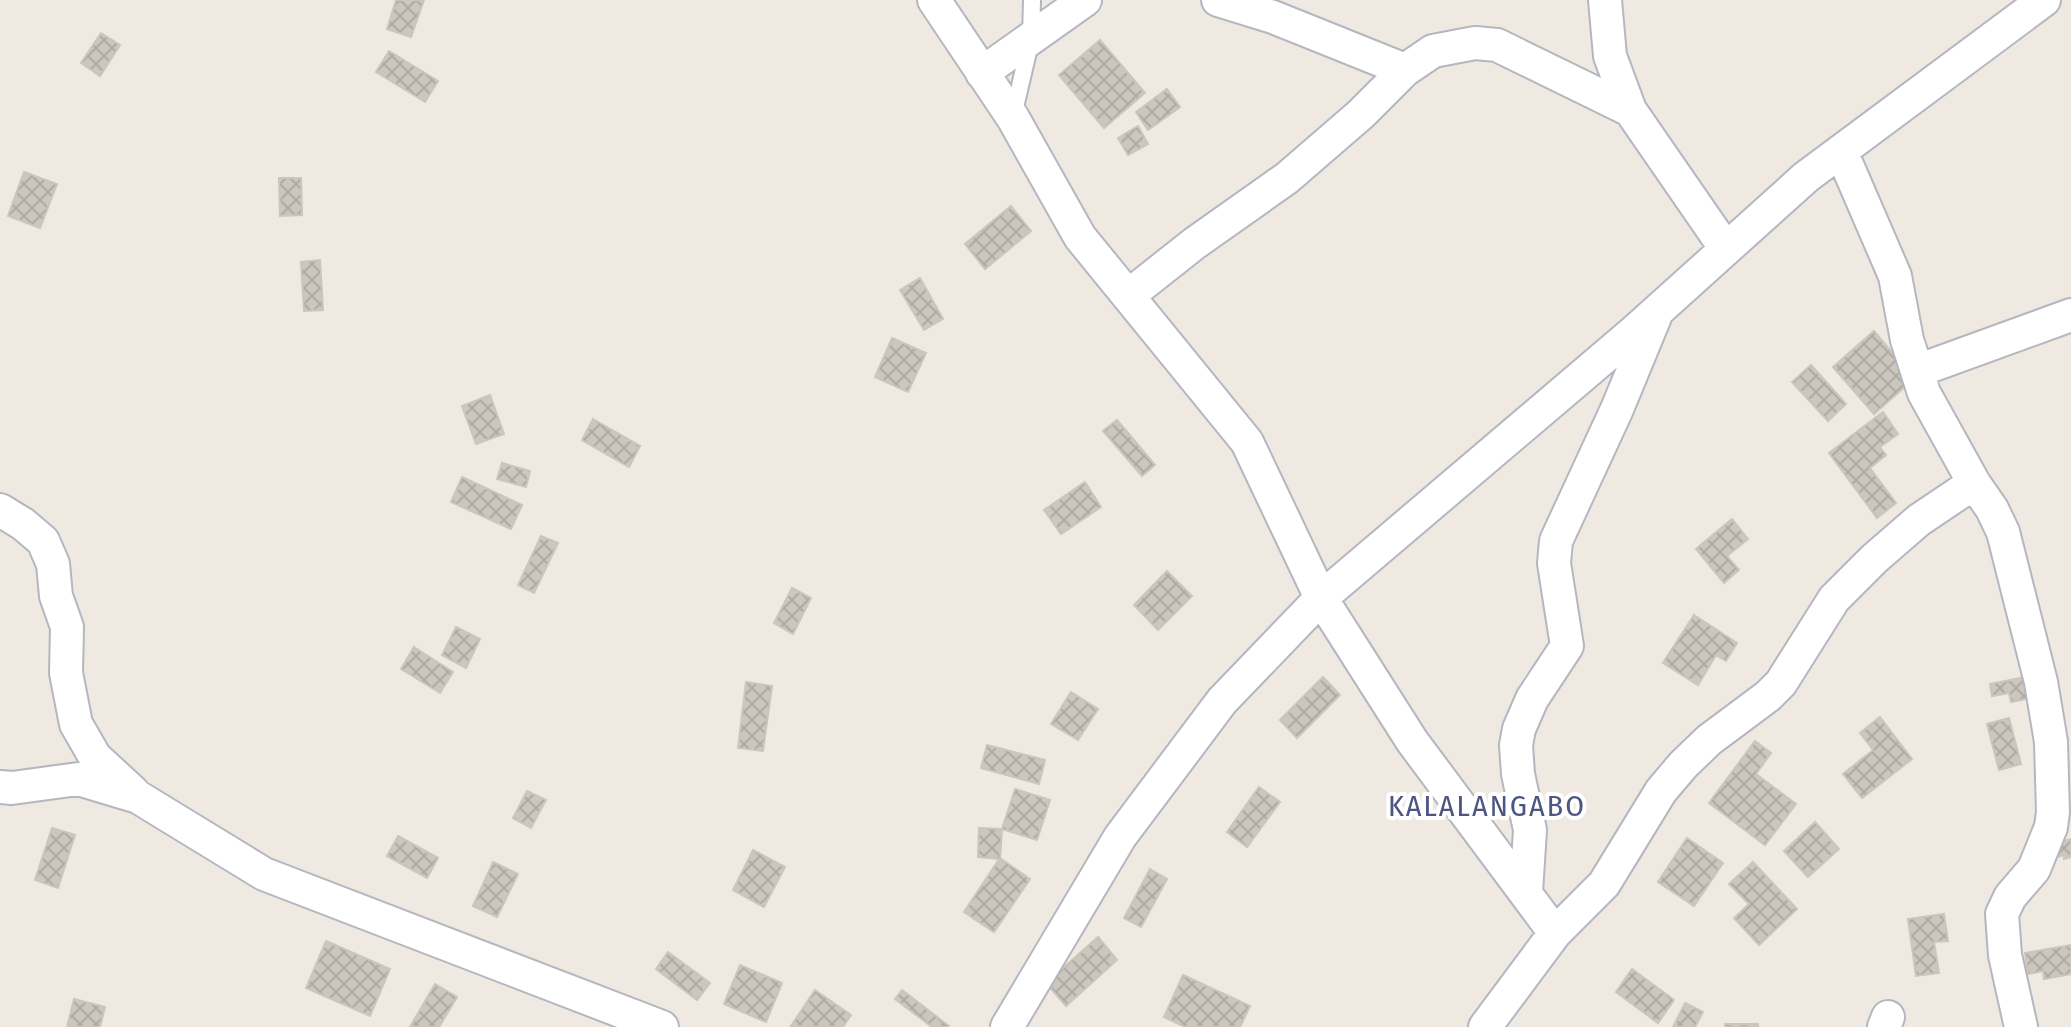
<svg xmlns="http://www.w3.org/2000/svg" width="2071" height="1027" viewBox="0 0 2071 1027" font-family="'Fira Sans Condensed',sans-serif">
<style>
.building{fill:url(#building-cross-hatch);stroke:#cbc5ba;stroke-width:2}
.lines{fill:none;stroke-linecap:round;stroke-linejoin:round}
.service-casing{stroke:#b4b7c1;stroke-width:20}
.minor-casing{stroke:#b4b7c1;stroke-width:36}
.service{stroke:#fff;stroke-width:16}
.minor{stroke:#fff;stroke-width:32}
.labels{text-anchor:middle;dominant-baseline:central;stroke-width:8;stroke-linejoin:round;paint-order:stroke}
.quarter-label{font-size:30px;letter-spacing:2px;fill:#4d5680;stroke:#fff}
</style>
<defs>
<pattern id="building-cross-hatch" width="8" height="8" patternUnits="userSpaceOnUse" patternTransform="scale(2)"><rect width="8" height="8" fill="#cbc7bf"/><path d="M0 0l8 8M0 8l8-8" fill="none" stroke="#afaba4"/></pattern>
</defs>
<rect width="100%" height="100%" fill="#efe9e1"/>
<path class="building" d="M396 0H424L411 37 387 29Z
M101 33 120 45 100 76 81 63Z
M1100 40 1145 93 1104 128 1059 75Z
M389 51 438 81 425 102 376 72Z
M1167 89 1180 107 1148 130 1136 112Z
M1138 126 1148 144 1128 155 1118 138Z
M24 172 57 184 40 228 8 216Z
M279 178H301L302 215 280 216Z
M1011 206 1031 231 985 269 965 244Z
M320 260 323 310 304 311 301 262Z
M920 278 943 319 924 330 900 290Z
M1874 331 1914 379 1874 414 1833 367Z
M892 338 926 353 908 392 875 377Z
M1811 365 1846 404 1828 421 1792 382Z
M490 395 504 434 476 444 462 406Z
M1883 412 1898 434 1880 447 1886 455 1870 468 1896 503 1877 518 1829 453Z
M593 419 640 446 629 467 582 440Z
M1117 420 1155 465 1142 476 1103 431Z
M502 463 530 471 526 487 497 479Z
M462 477 522 505 511 529 451 502Z
M1085 482 1101 507 1061 534 1044 510Z
M1732 519 1748 539 1727 556 1739 570 1724 583 1696 549Z
M541 536 558 543 534 593 518 585Z
M1167 571 1192 596 1158 630 1134 605Z
M792 588 811 598 793 634 774 623Z
M1694 615 1737 643 1726 661 1716 655 1698 685 1663 663Z
M456 627 480 639 466 668 442 655Z
M414 647 453 672 440 693 401 669Z
M2036 675 2040 696 2011 702 2009 693 1992 696 1990 684Z
M1323 677 1340 695 1297 738 1280 720Z
M746 682 772 686 763 751 738 748Z
M1071 692 1098 709 1078 740 1051 724Z
M1880 717 1912 759 1862 798 1843 774 1873 750 1860 733Z
M2009 718 2021 764 1999 770 1987 724Z
M1755 741 1771 753 1756 774 1796 804 1765 845 1709 803Z
M987 745 1045 760 1039 784 981 768Z
M1259 787 1280 802 1247 847 1227 832Z
M1015 789 1050 800 1037 840 1002 829Z
M527 791 546 800 531 828 513 818Z
M1815 822 1839 849 1808 877 1784 851Z
M52 828 75 835 58 888 35 880Z
M979 828 1002 829 1000 859 978 857Z
M398 836 438 858 427 878 387 856Z
M1687 838 1723 863 1694 906 1658 882Z
M2071 839V857L2064 859V855L2053 858 2049 845Z
M753 850 785 867 764 907 733 890Z
M1000 858 1030 879 994 932 964 912Z
M493 862 518 874 497 917 473 906Z
M1753 862 1797 909 1759 945 1734 918 1749 904 1729 884Z
M1150 869 1167 879 1141 927 1124 918Z
M1944 914 1948 941 1934 942 1939 973 1916 976 1908 919Z
M1098 937 1117 960 1066 1006 1046 983Z
M326 941 390 969 370 1016 306 988Z
M2071 945V974L2044 979 2043 971 2028 974 2025 953Z
M668 952 710 983 697 1000 656 969Z
M740 965 782 983 766 1022 724 1004Z
M1632 969 1674 1000 1658 1023 1616 992Z
M1183 975 1250 1006 1240 1027H1185L1164 1017Z
M435 984 457 997 439 1027H410Z
M815 990 851 1015 843 1027 791 1026Z
M902 990 949 1026 948 1027H932L895 999Z
M74 999 105 1007 100 1027H67Z
M1685 1003 1703 1012 1695 1027H1673Z
M1725 1024H1758V1027H1725Z"/>
<g class="lines">
<defs>
<path id="service" d="M1013 116 1031 39 1032 0"/>
<path id="minor" d="M934 0 1013 118 1080 237 1247 442 1321 598 1412 741 1555 933
M1218 0 1273 17 1405 70
M1605 0 1610 56 1630 110 1726 249
M982 73 1085 0
M1841 151 1895 276 1907 340 1924 393 1974 483 1992 509 2003 532 2041 682 2051 742 2053 812 2051 827 2034 869 2010 897 2002 914 2005 955 2021 1027
M1128 296 1195 243 1287 178 1361 114 1405 70 1433 51 1475 43 1497 45 1630 110
M1917 371 2071 315
M0 510 23 524 43 541 53 564 56 596 67 627 66 673 76 724 95 757 133 792
M0 787 12 788 78 779 138 797 264 874 662 1027
M1526 892 1530 830 1518 774 1516 745 1519 729 1532 699 1567 646 1554 563 1556 541 1617 409 1655 317
M1007 1027 1120 837 1222 701 1321 598 1635 331 1806 177 2044 0
M1485 1027 1555 933 1604 884 1661 791 1683 765 1709 740 1768 696 1781 683 1834 599 1874 559 1919 520 1974 483
M1884 1027 1888 1017"/>
</defs>
<use href="#service" class="service-casing"/>
<use href="#minor" class="minor-casing"/>
<use href="#service" class="service"/>
<use href="#minor" class="minor"/>
</g>
<g class="labels">
<g class="quarter-label">
<text x="1487" y="806">KALALANGABO</text>
</g>
</g>
</svg>
